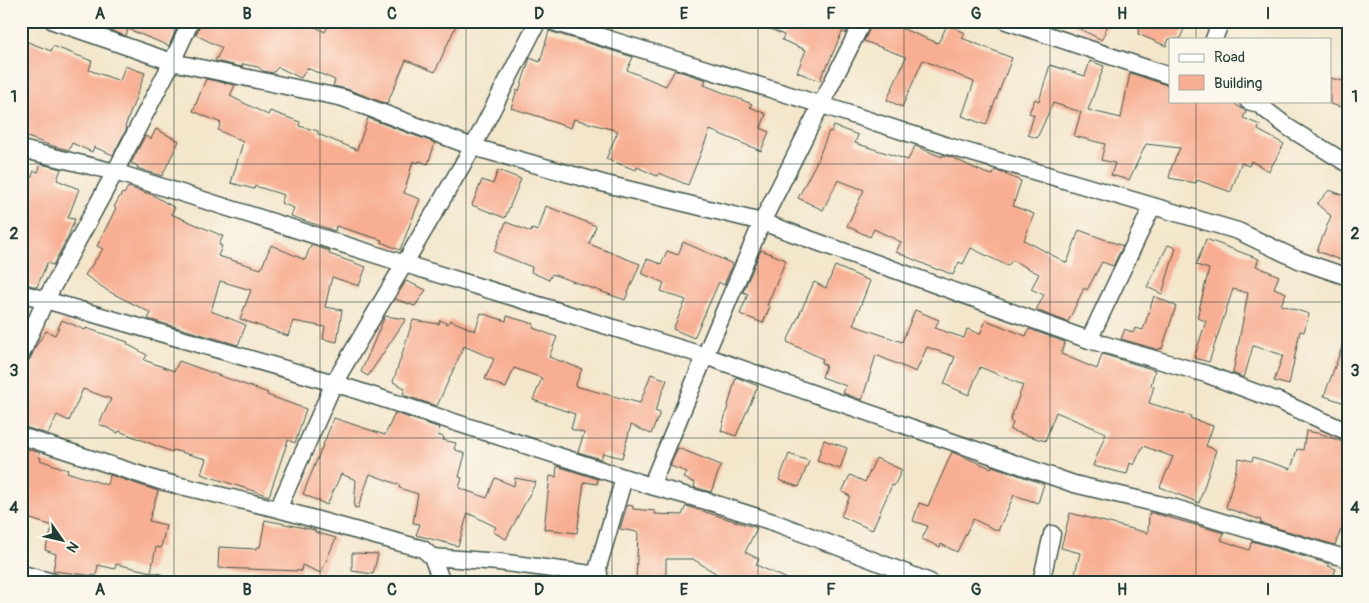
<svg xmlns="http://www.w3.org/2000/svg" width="1369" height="603" viewBox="0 0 1369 603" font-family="Pangolin,sans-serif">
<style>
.building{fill:#f8ae92}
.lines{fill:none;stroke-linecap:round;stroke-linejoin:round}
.minor-casing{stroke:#3f564b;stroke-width:19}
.minor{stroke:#fff;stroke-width:16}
.grid{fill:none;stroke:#1f3d34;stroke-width:1;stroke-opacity:0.55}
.neatline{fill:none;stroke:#1f3d34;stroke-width:2}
.grid-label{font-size:16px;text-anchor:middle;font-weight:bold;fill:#1f3d34}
</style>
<rect width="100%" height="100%" fill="#fbf7ec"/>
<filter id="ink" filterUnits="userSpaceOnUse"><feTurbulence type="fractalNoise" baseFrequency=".02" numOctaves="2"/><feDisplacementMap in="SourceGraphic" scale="10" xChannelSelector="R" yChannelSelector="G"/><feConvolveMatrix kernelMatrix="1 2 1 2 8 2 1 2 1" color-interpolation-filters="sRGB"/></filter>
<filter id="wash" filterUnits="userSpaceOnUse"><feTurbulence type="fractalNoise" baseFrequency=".0096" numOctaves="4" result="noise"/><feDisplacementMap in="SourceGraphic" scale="20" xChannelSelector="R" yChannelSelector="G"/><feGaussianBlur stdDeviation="1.12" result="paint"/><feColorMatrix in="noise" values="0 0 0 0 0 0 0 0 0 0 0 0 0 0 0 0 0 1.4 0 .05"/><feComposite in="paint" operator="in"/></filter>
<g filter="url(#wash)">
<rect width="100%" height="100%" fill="#f3e6cb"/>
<g id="blocks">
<path class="building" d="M84 21H180L169 46 128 29 126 36Z
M201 21H304L325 32 331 21H458L435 72 406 60 387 104 347 89 333 86 335 80 307 68 301 78 278 67 273 73 263 71 258 67 243 64 242 67 215 61 222 48 196 35Z
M752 21H852L846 33 842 32 826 69H824L820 81 797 72 806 50 782 40 784 35Z
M873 21H883L938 43 948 24 965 33 962 38 1012 58 986 125 962 116 974 82 923 60 902 107 887 100 906 57 864 41Z
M1064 21H1109L1102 40Z
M1141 21H1187L1180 39H1169L1166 46 1138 34Z
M549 31 633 57 627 70 666 86 675 70 706 80 704 85 752 104 750 107 766 114 761 128 769 132 761 151 710 130 688 185 659 173 657 176 637 167 636 170 606 159 618 131 574 119 571 128 544 119V118L511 108 517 90 519 91 530 58 540 62Z
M28 42 51 51 53 46 92 61 89 70 120 81 125 66 145 73 125 127 127 128 113 155 94 147 92 152 72 143 69 150 49 145 22 135 26 126 21 125V58Z
M1090 61 1104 66 1088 110 1121 118 1130 73 1170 86V101H1231L1246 112 1243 118 1260 125 1258 130 1284 144 1269 171 1251 161 1249 166 1241 163 1231 192 1197 180 1196 183 1169 178 1172 166 1180 148 1146 144 1129 180 1111 175 1115 163 1101 160 1105 144 1074 136 1081 112 1053 103 1037 138 1028 135 1034 115 1029 113 1035 99 1039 101 1050 65 1085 76Z
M1330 78 1348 82V109L1330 104Z
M206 79 235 85 230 96 268 115 270 111 300 122 299 126 318 131V134L357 150 368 118 435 143 428 164 419 161 418 163 413 161 404 193 420 199 400 250 381 242 382 240 336 226 335 231 291 216 294 208 281 203 284 195 255 186 254 189 231 183 243 142 218 130 221 123 193 111Z
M834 126 858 135 855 143 908 160 915 146 942 157 943 155 951 157 985 173 993 175 995 170 1021 181 1013 206 1034 214 1024 240 1067 263 1079 230 1123 246 1113 266 1102 262 1087 290 1084 288 1068 322 1036 310 1044 295 1031 289 1039 274 1012 260 1008 266 971 248 963 264 959 262 953 275 939 269 938 270 896 252 901 242 874 229 870 237 847 226 864 190 838 180 823 210 798 198 818 159 829 131 831 132Z
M156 129 179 141 162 176 137 168 138 166 131 163 145 136 151 139Z
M41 164 61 169 57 180 79 189 68 218 75 219 68 237 53 265 47 263 37 287 21 283V174L31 178 34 171 38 172Z
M498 170 521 179 505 218 472 205 482 180 493 184Z
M128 187 153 195 175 208 171 214 223 236 219 245 222 246 218 256 261 269 271 245 305 260 311 245 330 251 329 254 366 267 359 286 332 277 325 307 342 310 337 342 323 339 325 327 293 321 288 336 240 319 251 290 220 281 211 311 246 325 238 345 148 319 151 313 108 291 85 275 103 249 97 246 116 208 114 207 122 193 124 194Z
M1329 190 1348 197V263L1317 251 1331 216 1317 204Z
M546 206 596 226 589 244 640 264 625 300 552 274 549 280 531 272 532 267 494 252 506 222 531 232 532 229 538 231Z
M1206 239 1259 259 1256 266 1279 276 1274 288 1286 293 1281 305 1309 314 1304 332 1300 331 1289 385 1274 381 1283 355 1253 346 1244 378 1233 373 1248 293 1233 289 1209 362 1194 358 1206 321 1197 318 1209 269 1196 265Z
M683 242 733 264 724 285 719 282 694 338 673 329 686 300 661 291 664 283 641 273 647 259 661 264 667 251 678 255Z
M1168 245 1176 248 1162 294 1147 287Z
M761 250 786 260 767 305 770 306 763 323 740 314 748 294 743 292Z
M835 266 870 281 853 325 902 342 915 310 939 320 935 328 964 338 967 329 980 334 986 320 1026 336 1029 329 1065 342 1061 354 1097 369 1102 354 1155 370 1151 385 1154 386 1149 403 1191 416 1190 418 1213 426 1206 446 1216 450 1199 503 1160 487 1173 457 1143 446 1134 465 1130 463 1127 474 1093 466 1106 433 1056 412 1045 441 1010 430 1013 423 1010 421 1023 385 980 367 969 395 944 384 955 357 927 347 916 372 876 355 862 400 843 393 846 386 822 377 826 365 821 363 823 359 787 342 814 282 826 288Z
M406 281 426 290 415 306 395 299Z
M1154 296 1176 306 1162 349 1160 348 1159 350 1121 339 1125 329 1133 333 1135 328 1143 330Z
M481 313 506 321 507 316 534 324 533 328 557 337 549 357 582 369 575 386 640 403 651 374 667 380 655 411 660 413 651 434 631 425 622 458 603 453 601 459 578 452 584 433 571 429 575 414 533 400 542 378 514 368 506 388 485 379 494 359 464 346 437 406 403 395 405 388 393 382 413 320 439 324 440 320 448 324 450 320 475 331Z
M385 316 406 319 368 376 361 372Z
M62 320 85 330 86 328 128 342 127 344 147 355 144 360 174 371 179 361 268 393 267 395 306 409 295 443 288 440 269 496 201 474 206 459 173 450 172 452 119 431 118 433 99 424 111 399 83 389 69 421 57 415 48 434 21 426V365L26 363 30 359 36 346 46 331 55 335Z
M1346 337H1348V404L1324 396Z
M736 377 758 386 736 436 721 431Z
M395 413 440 428 437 435 444 437 443 440 456 443 454 449 465 454 459 477 462 478 459 488 487 498 495 478 514 486 515 478 536 482 506 539 493 532 496 527 468 513 458 546 416 535 420 524 413 523 418 494 399 488 400 485 370 474 358 508 354 507 356 480 341 474 327 505 303 494 334 418 385 435Z
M1306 431 1322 434 1348 444V534L1341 530 1335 545 1260 523 1261 520 1226 508 1239 458 1252 461 1253 457 1291 469 1297 449 1303 450Z
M824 440 847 448 840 469 817 461Z
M21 447 40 453 38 457 41 458 40 460 68 470 67 472 107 485 110 475 158 491 149 521 166 525 161 548 156 547 151 572 116 564 115 569 98 565 96 576 53 571 56 554 45 550 53 526 21 516Z
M678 448 721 465 711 492 694 487 695 483 684 478 687 472 670 466Z
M952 452 991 468 992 466 1044 484 1038 503 1014 495 998 531 973 519 957 552 941 544 940 547 922 539 928 526 913 521 919 503 928 506Z
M789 454 809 461 799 487 779 480Z
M876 458 902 470 894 486 892 485 872 530 841 516 850 496 842 492 850 475 865 482Z
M557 466 598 479 597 484 584 482 577 533 544 529 550 476 556 477Z
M627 505 633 506V509L655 511V514L682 515 686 506 757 528 745 552 759 559 756 565 794 582H716L717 574 693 559H666V582H636L638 532 620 529Z
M1070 513 1148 533 1149 513H1153L1224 533 1221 540 1249 550 1252 541 1329 564 1328 566 1336 569 1331 582H1073L1080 553 1061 548Z
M265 520 315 530V532L336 538 321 573 302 565 301 571 218 568 219 547 256 549V547H260Z
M352 553 378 554 373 574 352 571Z"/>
</g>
</g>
<g filter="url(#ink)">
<use href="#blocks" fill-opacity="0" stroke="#3f564b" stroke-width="1"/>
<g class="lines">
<defs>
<path id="minor" d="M53 21 172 62 343 98 473 147 602 183 762 222 1089 340 1206 374 1281 402 1348 432
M550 21 822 105 948 146 1238 231 1301 261 1348 277
M1006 21 1170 76
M1214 39 1221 21
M1248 101 1258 104 1289 128 1348 164
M21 149 115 172 405 264 705 356 1074 484 1175 508 1348 559
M21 293 334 383 651 486 705 356 762 222 863 21
M1089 340 1152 207
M21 355 45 301 115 172 172 62 191 21
M21 436 160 481 278 509 423 549 432 557 442 582
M651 486 710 502 776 523 930 582
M278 509 334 383 473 147 538 21
M432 557 499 562 599 575
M21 576 26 575 53 582
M148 582H157
M600 582 598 567 624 478
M1041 582 1052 534"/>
</defs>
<use href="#minor" class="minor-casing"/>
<use href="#minor" class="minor"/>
</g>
</g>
<path class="grid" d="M174 21V582M320 21V582M466 21V582M612 21V582M758 21V582M904 21V582M1050 21V582M1196 21V39M1196 101V582M21 164H1348M21 302H1348M21 438H1348"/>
<rect width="1369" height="603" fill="none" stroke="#fbf7ec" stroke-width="55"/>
<rect x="1169" y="38" width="162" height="65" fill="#fbf7ec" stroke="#a3ada2"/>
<rect x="1179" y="54" width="25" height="8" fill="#ffffff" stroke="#a3ada2"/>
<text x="1214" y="62" font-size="15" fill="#1f3d34">Road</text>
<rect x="1179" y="75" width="25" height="15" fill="#f8ae92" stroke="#a3ada2"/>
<text x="1214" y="88" font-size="15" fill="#1f3d34">Building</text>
<g transform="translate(62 540) rotate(124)" stroke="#fbf7ec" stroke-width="4" paint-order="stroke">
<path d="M0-4L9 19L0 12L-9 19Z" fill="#1f3d34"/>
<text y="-8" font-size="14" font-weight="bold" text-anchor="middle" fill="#1f3d34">N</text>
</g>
<rect x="28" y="28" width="1314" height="548" class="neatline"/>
<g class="grid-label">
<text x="100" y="19">A</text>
<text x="247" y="19">B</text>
<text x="392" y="19">C</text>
<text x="539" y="19">D</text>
<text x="684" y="19">E</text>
<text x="831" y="19">F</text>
<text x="976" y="19">G</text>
<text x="1122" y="19">H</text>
<text x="1268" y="19">I</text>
<text x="14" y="102">1</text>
<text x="1355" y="102">1</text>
<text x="14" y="239">2</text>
<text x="1355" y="239">2</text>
<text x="14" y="376">3</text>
<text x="1355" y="376">3</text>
<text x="14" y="513">4</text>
<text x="1355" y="513">4</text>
<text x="100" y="595">A</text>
<text x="247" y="595">B</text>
<text x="392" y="595">C</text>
<text x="539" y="595">D</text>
<text x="684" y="595">E</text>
<text x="831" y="595">F</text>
<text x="976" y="595">G</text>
<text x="1122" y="595">H</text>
<text x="1268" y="595">I</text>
</g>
</svg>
